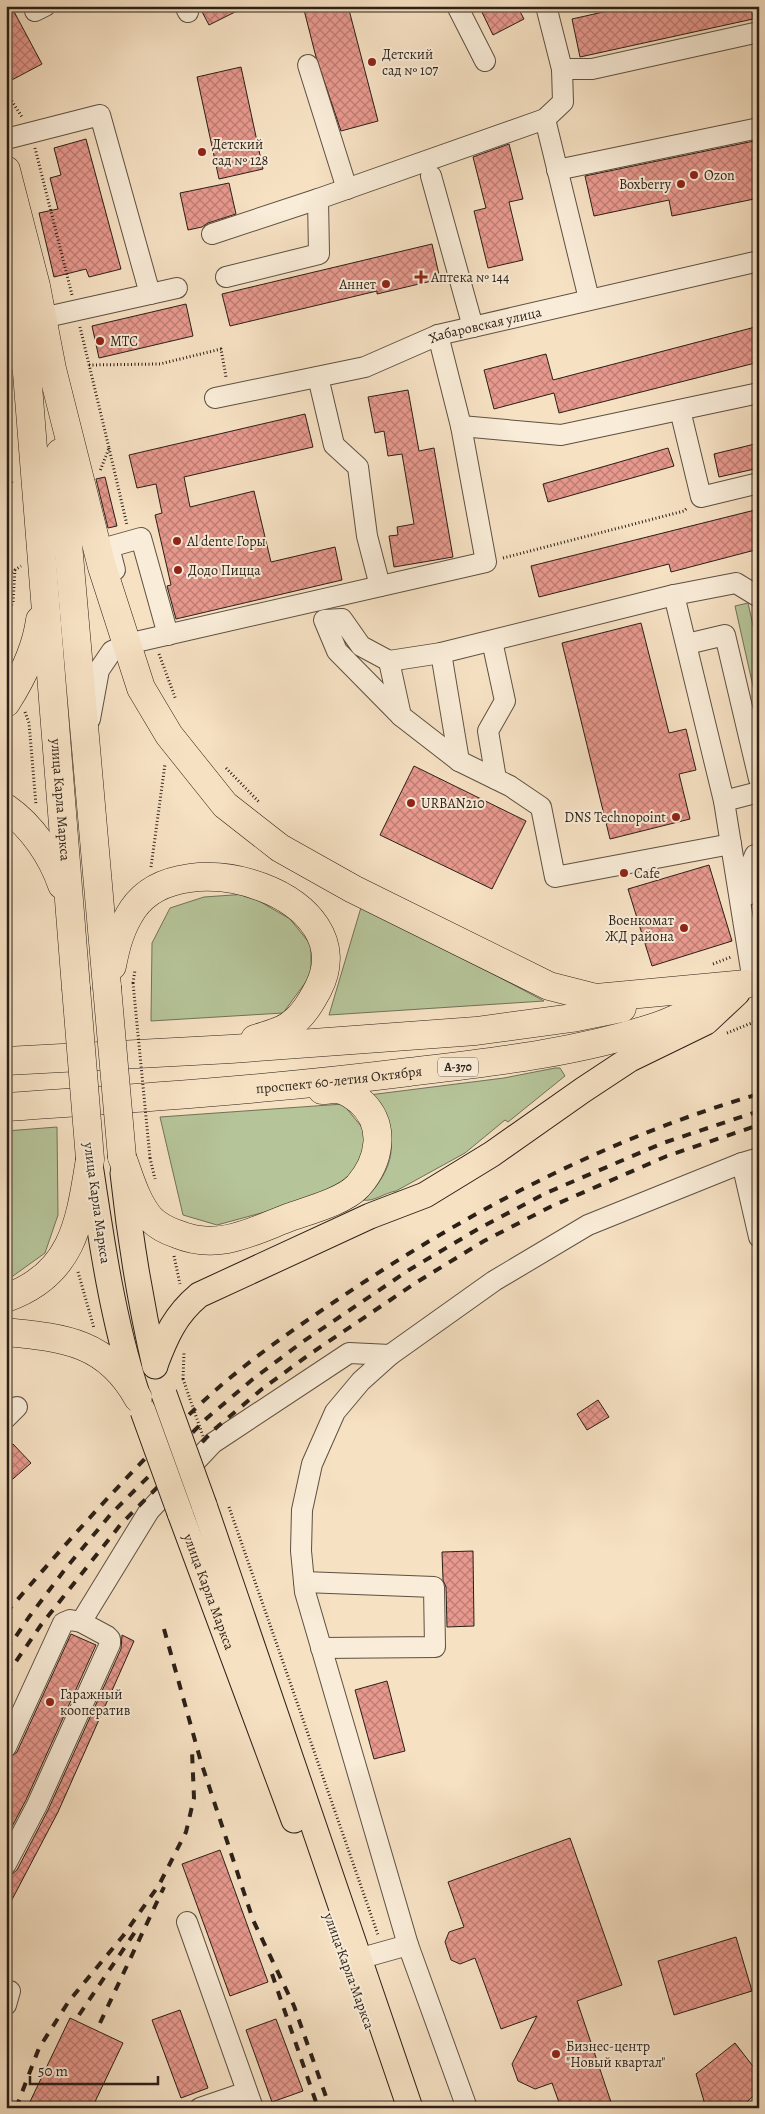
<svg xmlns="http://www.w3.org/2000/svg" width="765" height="2114" viewBox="0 0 765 2114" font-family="Alegreya,serif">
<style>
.grass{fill:#b6c499;stroke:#707258}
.building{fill:url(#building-cross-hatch);stroke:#2b1f17}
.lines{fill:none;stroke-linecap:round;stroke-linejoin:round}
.minor-casing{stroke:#5e5042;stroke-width:22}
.major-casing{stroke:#2b1f17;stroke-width:27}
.highway-casing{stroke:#2b1f17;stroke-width:29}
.path{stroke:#2b1f17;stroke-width:3;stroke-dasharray:1 2.5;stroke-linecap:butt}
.minor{stroke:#f9ecd8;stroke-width:20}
.major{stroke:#f6e1c3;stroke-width:25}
.highway{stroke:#f6e1c3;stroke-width:28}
.rail{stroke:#2b1f17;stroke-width:4;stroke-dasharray:9 9;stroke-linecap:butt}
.major-bridge-casing{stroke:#2b1f17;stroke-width:27;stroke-linecap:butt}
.highway-bridge-casing{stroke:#2b1f17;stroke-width:29;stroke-linecap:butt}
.path-bridge{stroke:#2b1f17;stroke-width:3;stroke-dasharray:1 2.5;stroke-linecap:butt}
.major-bridge{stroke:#f6e1c3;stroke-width:25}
.highway-bridge{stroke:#f6e1c3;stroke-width:28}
.poi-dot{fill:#8f2418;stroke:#f9ecd8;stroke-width:2}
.labels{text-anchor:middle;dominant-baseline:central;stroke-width:4;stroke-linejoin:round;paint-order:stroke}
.shield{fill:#f9ecd8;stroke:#695c51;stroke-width:1}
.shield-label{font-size:12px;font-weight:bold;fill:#2b1f17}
.poi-label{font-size:14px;fill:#2b1f17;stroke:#f9ecd8;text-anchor:start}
.street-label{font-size:14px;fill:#2b1f17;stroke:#f9ecd8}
</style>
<defs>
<pattern id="building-cross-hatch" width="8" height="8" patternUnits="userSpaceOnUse" patternTransform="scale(1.25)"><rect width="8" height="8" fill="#e8998e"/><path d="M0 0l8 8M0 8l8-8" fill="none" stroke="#bc7c73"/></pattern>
</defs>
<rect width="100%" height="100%" fill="#f6e1c3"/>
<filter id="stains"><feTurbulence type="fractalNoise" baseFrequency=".004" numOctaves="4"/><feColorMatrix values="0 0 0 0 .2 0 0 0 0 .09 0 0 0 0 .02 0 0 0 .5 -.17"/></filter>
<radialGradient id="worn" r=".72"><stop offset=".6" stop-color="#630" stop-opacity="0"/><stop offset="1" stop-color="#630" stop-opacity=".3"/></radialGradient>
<path class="grass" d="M748 603 759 652V713L735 606Z
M247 894 290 919 311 945V975L283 1013 151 1021 152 943 170 908 204 897Z
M362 904 544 1001 329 1015Z
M555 1068H560L565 1076 508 1122 505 1120 465 1153 396 1191C384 1193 374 1202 363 1200 379 1187 396 1160 390 1138 386 1123 376 1109 369 1095L504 1078Z
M343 1104 365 1131 363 1158 342 1185 276 1209 217 1225 183 1215 160 1117Z
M57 1127 58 1215 45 1253 6 1281V1131Z"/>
<path class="building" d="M6 6H11L42 64 6 83Z
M199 6H247L209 25Z
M303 6H348L378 121 341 131 316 57Z
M479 6H517L524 19 493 35Z
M630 6H751L753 19 580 57 572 19Z
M241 67 263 169 219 179 197 77Z
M86 139 121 269 89 277 86 269 54 277 39 213 58 209 50 178 61 175 54 148Z
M759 140V198L672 216 669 200 594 216 585 176Z
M509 144 523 199 509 202 523 260 488 268 474 211 486 208 473 157Z
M229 183 236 214 208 223 202 227 188 230 180 193Z
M432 244 440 279 377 294V291L230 326 222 294Z
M186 304 193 336 99 358 92 326Z
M759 326V362L559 413 554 393 494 409 484 370 546 354 553 380Z
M408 390 419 451 434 448 453 557 394 567 389 536 398 535 397 527 414 524 402 454 388 456 384 431 375 433 368 397Z
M305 414 313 447 184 477 190 507 254 491 271 562 335 547 342 580 176 619 167 586 171 585 155 515 162 513 156 484 137 488 129 455Z
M759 443V468L719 477 714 454Z
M668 448 674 466 548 502 543 484Z
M105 477 117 526 108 528 96 479Z
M759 509V549L671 572 669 564 539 597 531 566Z
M641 623 669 733 686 729 696 770 679 774 690 819 610 839 562 643Z
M414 766 526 821 492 889 380 835Z
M709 865 732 941 652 966 628 889Z
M598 1400 609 1417 587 1430 577 1414Z
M13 1444 31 1463 6 1485V1450Z
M473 1551 474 1626 447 1627 446 1587 443 1580 442 1552Z
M71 1634 96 1645 26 1800 6 1838V1760L17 1752Z
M122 1635 134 1641 58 1812 6 1911V1876L12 1874 17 1870 48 1810 121 1649Z
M387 1681 405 1751 374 1759 355 1690Z
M570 1838 622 1985 577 2001 613 2108H561L552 2083 535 2089 518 2081 512 2064 537 2016 501 2029 475 1958 460 1964 451 1960 445 1942 449 1932 464 1927 448 1882Z
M220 1850 268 1982 230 1996 182 1864Z
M736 1937 752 1991 674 2015 658 1961Z
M180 2010 208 2088 181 2098 152 2020Z
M70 2018 123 2043 92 2108H27Z
M276 2019 303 2091 272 2102 246 2030Z
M735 2043 759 2074V2091L740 2108H706L696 2074Z"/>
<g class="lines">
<defs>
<g id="minor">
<path d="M185 6 188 12"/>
<path d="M457 6 485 61"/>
<path d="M35 11 45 6"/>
<path d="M308 65 347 189"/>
<path d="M562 69H592L759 32"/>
<path d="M545 119 589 299"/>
<path d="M6 139 100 115 150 294"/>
<path d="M557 170 759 128"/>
<path d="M431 176 473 327"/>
<path d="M212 234 318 199"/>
<path d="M226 277 319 254 318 199 545 119 563 102 562 69 546 6"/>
<path d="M42 318 177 288"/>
<path d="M438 335 461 426 561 435 759 393"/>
<path d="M318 377 334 445 358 467 367 536 380 586"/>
<path id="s1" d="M215 398 365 367 438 335 759 261"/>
<path d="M680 410 701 497 759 483"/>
<path d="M115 570 109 547 141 538 168 635"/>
<path d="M674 595 441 653 389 661 361 646 342 619 324 620 337 651 401 716 459 761 510 786 541 807 555 877 731 844"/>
<path d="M492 641 505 701 488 731 496 779"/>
<path d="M687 644 725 635 759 779"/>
<path d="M441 653 459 761"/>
<path d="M389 661 401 716"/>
<path d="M90 719 99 670 112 651 127 644 486 562 461 426"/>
<path d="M724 801 759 792"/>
<path d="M748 895 745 878 755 855 759 854"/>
<path d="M753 982 724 801 674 595 736 583 759 597"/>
<path d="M742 1163 759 1237"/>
<path d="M6 1418 17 1407"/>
<path d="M304 1582 434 1587 435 1647 321 1648"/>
<path d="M81 1622 149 1511 213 1443 349 1353 390 1355"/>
<path d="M6 1747 63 1623 70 1620 81 1622 107 1636 110 1639V1644L37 1805 6 1864"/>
<path d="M187 1922 253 2108"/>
<path d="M358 1959 408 1945"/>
<path d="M6 2005 10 1991"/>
<path d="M200 2108 247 2092"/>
<path d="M467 2108 408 1945 305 1592 301 1551 302 1510 312 1464 335 1412 361 1381 390 1355 494 1281 588 1225 742 1163 759 1158"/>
</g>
<g id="major">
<path d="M91 1171C102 1245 113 1320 136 1391"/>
<path d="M123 1173C130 1239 140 1301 155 1366"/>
<path d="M155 1365C166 1336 175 1315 199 1295L370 1216 425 1195 492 1154 583 1090 630 1059 706 1022 737 993"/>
<path d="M204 1505 410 2108"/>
<path id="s2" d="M180 1513 294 1820"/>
</g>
<g id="highway">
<path d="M6 170 36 286 52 369 102 567 141 688 169 735 225 805 280 848 353 889 549 986 596 998 746 984"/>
<path id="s3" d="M6 254 13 282 27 373 76 988"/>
<path d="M60 453 107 987"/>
<path d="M6 703C22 678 36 650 40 620"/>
<path d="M6 808C32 826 52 856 62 885"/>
<path d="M112 966C116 945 121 927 133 909 182 837 366 896 318 989 311 1002 303 1016 290 1025 281 1032 266 1035 255 1039"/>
<path d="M6 1061 231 1049 476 1031 572 1018 622 1008"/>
<path id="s4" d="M6 1107C141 1098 275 1089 409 1072 493 1062 577 1053 658 1026 682 1018 706 1003 729 992"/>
<path d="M122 1157C130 1178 136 1202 151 1219 158 1226 168 1231 177 1234 218 1251 251 1232 290 1217 310 1210 344 1201 358 1186 380 1161 387 1125 360 1101 354 1096 345 1090 337 1089 332 1089 327 1090 322 1090"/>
<path d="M6 1298C74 1274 80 1221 90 1159"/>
<path d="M6 1332C65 1338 107 1342 138 1398"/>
</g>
</defs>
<use href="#minor" class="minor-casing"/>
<use href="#major" class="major-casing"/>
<use href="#highway" class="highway-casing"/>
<path class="path" d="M6 92 22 117
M35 148 72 295
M80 327 109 448 100 471
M89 365 160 364 221 349 226 377
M6 425 8 437
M109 448 127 525
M6 486 13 481
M503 558 684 511 687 508
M6 576 21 566
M6 618 13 602 15 569
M159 654 176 700
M25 712 29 723 36 805
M226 768 260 803
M151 867 165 764
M713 964 731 957
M133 983 135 970
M727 1033 759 1020
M150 1158 155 1179
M174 1256 180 1284
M78 1272 94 1328
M183 1379 184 1352
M229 1507 378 1935"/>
<use href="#minor" class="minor"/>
<use href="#major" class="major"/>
<use href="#highway" class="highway"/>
<path class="rail" d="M6 1613C67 1542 129 1472 196 1408 239 1367 288 1333 337 1300 467 1212 607 1138 759 1094
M164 1629 201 1762 253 1920 294 2006 330 2108
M6 1651 29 1617 66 1568 111 1514 207 1418 253 1379 301 1343 409 1270 478 1229 546 1193 663 1143 759 1111
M6 1676 41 1625 121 1524 216 1428 262 1389 310 1354 417 1282 484 1241 552 1206 667 1156 759 1125
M272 1974 318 2108
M79 2015 135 1932
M100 2023 164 1887
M16 2108 39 2048 69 2001 123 1936 159 1885 186 1832 194 1798 192 1751"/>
<defs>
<path id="major-bridge" d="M164 1394 204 1505
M143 1411 180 1513"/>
<path id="highway-bridge" d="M107 987 122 1157
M76 988 90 1159"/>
</defs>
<use href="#major-bridge" class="major-bridge-casing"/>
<use href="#highway-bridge" class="highway-bridge-casing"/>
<path class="path-bridge" d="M133 983 150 1158
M183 1379 205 1442"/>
<use href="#major-bridge" class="major-bridge"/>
<use href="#highway-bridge" class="highway-bridge"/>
</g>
<g class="poi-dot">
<circle cx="372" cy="62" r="5"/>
<circle cx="202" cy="152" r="5"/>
<circle cx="694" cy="175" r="5"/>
<circle cx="681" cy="184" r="5"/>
<path d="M418.5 269.5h5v5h5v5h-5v5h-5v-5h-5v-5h5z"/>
<circle cx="386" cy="284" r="5"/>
<circle cx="100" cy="341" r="5"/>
<circle cx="177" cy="541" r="5"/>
<circle cx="178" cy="570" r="5"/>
<circle cx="411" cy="803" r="5"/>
<circle cx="676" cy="817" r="5"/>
<circle cx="624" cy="873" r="5"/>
<circle cx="684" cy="928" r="5"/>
<circle cx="50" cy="1702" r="5"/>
<circle cx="556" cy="2054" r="5"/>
</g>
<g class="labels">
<rect class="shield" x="438" y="1057.5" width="40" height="19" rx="4"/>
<g class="shield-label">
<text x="458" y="1067">А-370</text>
</g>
<g class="poi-label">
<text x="382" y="54">Детский<tspan x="382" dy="16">сад № 107</tspan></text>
<text x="212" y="144">Детский<tspan x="212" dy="16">сад № 128</tspan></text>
<text x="704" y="175">Ozon</text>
<text x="671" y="184" text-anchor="end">Boxberry</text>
<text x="431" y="277">Аптека № 144</text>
<text x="376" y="284" text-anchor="end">Аннет</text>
<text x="110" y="341">МТС</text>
<text x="187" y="541">Al dente Горы</text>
<text x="188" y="570">Додо Пицца</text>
<text x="421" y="803">URBAN210</text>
<text x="666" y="817" text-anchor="end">DNS Technopoint</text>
<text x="634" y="873">Cafe</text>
<text x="674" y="920" text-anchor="end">Военкомат<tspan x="674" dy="16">ЖД района</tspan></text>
<text x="60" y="1694">Гаражный<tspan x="60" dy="16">кооператив</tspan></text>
<text x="566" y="2046">Бизнес-центр<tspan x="566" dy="16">"Новый квартал"</tspan></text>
</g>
<g class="street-label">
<text stroke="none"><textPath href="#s1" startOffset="281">Хабаровская улица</textPath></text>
<text stroke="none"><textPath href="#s3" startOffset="549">улица Карла Маркса</textPath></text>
<text stroke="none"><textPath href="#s4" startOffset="334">проспект 60-летия Октября</textPath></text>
<text transform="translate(97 1203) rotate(82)">улица Карла Маркса</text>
<text stroke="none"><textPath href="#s2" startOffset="84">улица Карла Маркса</textPath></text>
<text transform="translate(349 1971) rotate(70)">улица Карла Маркса</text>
</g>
</g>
<rect width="765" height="2114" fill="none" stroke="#f6e1c3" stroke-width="25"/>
<rect x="8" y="8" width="750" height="2099" fill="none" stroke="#2b1f17" stroke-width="2.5"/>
<rect x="12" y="12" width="740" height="2089" fill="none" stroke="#2b1f17"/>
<path d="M30 2076v8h128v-8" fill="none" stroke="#2b1f17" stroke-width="2.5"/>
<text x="38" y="2076" font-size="15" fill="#2b1f17" stroke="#f9ecd8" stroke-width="4" paint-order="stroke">50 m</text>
<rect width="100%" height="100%" filter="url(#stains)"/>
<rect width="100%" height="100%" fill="url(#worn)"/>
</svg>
